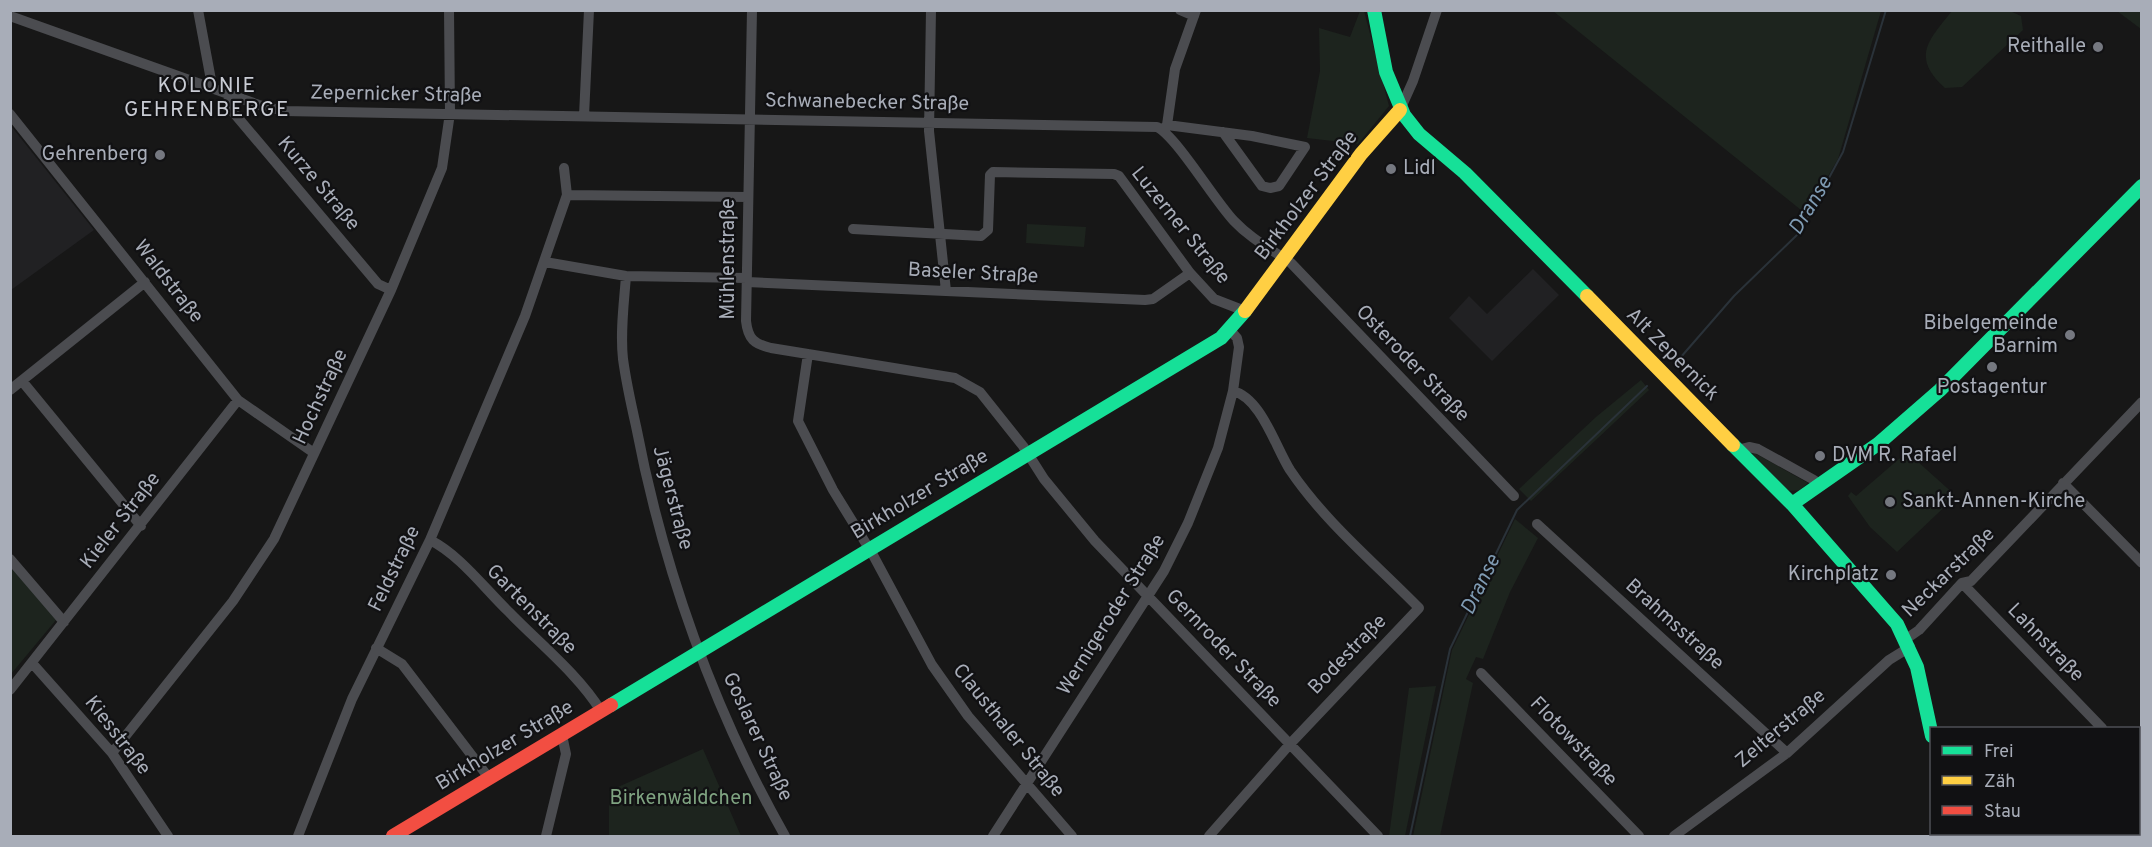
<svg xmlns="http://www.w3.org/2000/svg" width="2152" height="847" viewBox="0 0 2152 847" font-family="Overpass,sans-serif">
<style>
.built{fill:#212123}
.green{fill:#1d241e}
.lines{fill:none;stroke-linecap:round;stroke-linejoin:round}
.stream{stroke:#2a3239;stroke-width:2}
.street{stroke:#4b4c50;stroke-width:10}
.fast{stroke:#16e098;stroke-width:14}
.slow{stroke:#ffcf43;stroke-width:14}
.jam{stroke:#f24e42;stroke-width:14}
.poi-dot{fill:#757880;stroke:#111113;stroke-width:2}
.labels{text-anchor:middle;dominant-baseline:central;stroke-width:4.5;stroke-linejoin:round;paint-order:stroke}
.poi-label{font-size:20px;fill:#a8adb8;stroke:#111113;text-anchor:end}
.street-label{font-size:20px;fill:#a8adb8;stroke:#111113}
.park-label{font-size:20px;fill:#7fa381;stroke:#111113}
.neighbourhood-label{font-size:21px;letter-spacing:1.5px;fill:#c9ccd4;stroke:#111113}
.water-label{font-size:21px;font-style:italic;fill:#7f9bb3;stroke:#111113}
</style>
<rect width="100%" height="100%" fill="#171717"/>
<path class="built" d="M11 126 94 230 11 290H10Z
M1533 269 1559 295 1492 361 1449 318 1469 296 1487 314Z"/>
<path class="green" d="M1360 11H1364L1389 106 1358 144 1307 138 1320 71 1319 28 1350 37Z
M1553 11H1881L1838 159 1806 214Z
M1952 11H2010L2021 16 2023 30 1962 87 1945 88C1911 57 1928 41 1952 11Z
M2117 11H2141V29Z
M1027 224 1086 227 1084 247 1026 243Z
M1641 380 1649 390 1531 501 1519 489 1596 417Z
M1749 450 1808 483 1800 490 1788 491Z
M1907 452 1956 496 1897 552 1870 527 1848 496 1851 492 1856 496Z
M1515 519 1538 538 1510 592 1483 659 1476 657 1466 679 1473 683 1440 836H1413L1452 650Z
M11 563 56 620 11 674Z
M1436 686 1405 836H1389L1409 688Z
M703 749 741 836H609V791Z"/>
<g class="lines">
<path class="stream" d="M1674 365 1734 296 1799 233 1843 152 1886 10
M1410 836 1450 649 1517 510 1647 386"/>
<path class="street" d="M198 10 211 80 208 87
M752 10 746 321C748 339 754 344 771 348L955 378 980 392 1023 446 1044 479 1095 541 1378 836
M931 10 929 131 946 291
M1180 10 1194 16
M10 16 259 105 284 111 1157 127C1177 137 1214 200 1234 221 1251 239 1271 249 1291 263L1514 496
M229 95 228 106 378 284 391 290
M1400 110 1413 81 1437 10
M10 114 238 400 314 453
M584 116 589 10
M1167 125 1175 69 1196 10
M1162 130 1167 125 1252 136 1305 147 1279 186 1270 188 1262 186 1223 132
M567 195 748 197
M853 229 981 236 988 230 990 175 993 172 1114 174 1119 176 1190 273 1214 299 1245 311
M545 262 626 276 747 278
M626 276C624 303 620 332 623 359 626 381 631 404 636 426 663 568 714 711 785 836
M747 282 1145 300 1153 299 1190 273
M808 354 798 421 833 490 873 555 932 665 968 716 1072 836
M22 381 141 526
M10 390 145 282
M1737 450 1749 447 1758 449 1814 480 1819 485
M2063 483 2142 563
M1537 524 1787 753
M430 540C460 555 485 589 509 612 539 643 578 674 601 711
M10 559 64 622
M1962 583 2102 728
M1906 639 1919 630 1962 583 1971 581 2142 402
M376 648 402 664 489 778
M32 663 112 753 168 836
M1481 673 1639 836
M10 690 238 400
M112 753 233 601 274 539 391 290 442 168 450 113 449 10
M2138 767 2142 770
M298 836 352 699 430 540 525 316 567 195 564 168
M546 836 566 754 562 735
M993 836 1164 571 1188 523 1218 448 1233 391 1239 347 1237 338 1230 330
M1209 836 1290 744 1419 608C1376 564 1325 522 1290 470 1275 446 1261 398 1233 391
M1674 836 1787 753 1889 660 1910 647"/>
<path class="fast" d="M1374 10 1386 72 1404 115 1419 134 1465 173 1587 296
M1733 445 1792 504 1897 624 1917 667 1932 736
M1792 504 1878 444 1940 390 2142 186
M611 705 1221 338 1245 311"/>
<path class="slow" d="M1587 296 1733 445
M1245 311 1361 154 1400 110
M1952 834V836"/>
<path class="jam" d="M393 836 611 705"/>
</g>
<g class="poi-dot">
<circle cx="2098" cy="47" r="6"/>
<circle cx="160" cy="155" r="6"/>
<circle cx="1391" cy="169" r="6"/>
<circle cx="2070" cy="335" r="6"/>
<circle cx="1992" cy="367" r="6"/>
<circle cx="1820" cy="456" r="6"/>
<circle cx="1890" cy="502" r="6"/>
<circle cx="1891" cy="575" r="6"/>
</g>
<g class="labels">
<g class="poi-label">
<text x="2086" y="47">Reithalle</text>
<text x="148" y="155">Gehrenberg</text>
<text x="1403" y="169" text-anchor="start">Lidl</text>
<text x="2058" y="324">Bibelgemeinde<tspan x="2058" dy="23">Barnim</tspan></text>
<text x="1992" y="388" text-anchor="middle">Postagentur</text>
<text x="1832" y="456" text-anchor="start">DVM R. Rafael</text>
<text x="1902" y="502" text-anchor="start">Sankt-Annen-Kirche</text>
<text x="1879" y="575">Kirchplatz</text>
</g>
<g class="street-label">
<text transform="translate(396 95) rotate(1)">Zepernicker Straße</text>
<text transform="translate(867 103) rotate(1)">Schwanebecker Straße</text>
<text transform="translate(318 184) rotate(50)">Kurze Straße</text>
<text transform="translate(1307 196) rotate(-53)">Birkholzer Straße</text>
<text transform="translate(1180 226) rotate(51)">Luzerner Straße</text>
<text transform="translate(729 259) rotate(-90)">Mühlenstraße</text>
<text transform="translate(973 274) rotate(3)">Baseler Straße</text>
<text transform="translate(168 282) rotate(52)">Waldstraße</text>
<text transform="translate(1672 355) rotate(45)">Alt Zepernick</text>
<text transform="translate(1412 364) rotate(46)">Osteroder Straße</text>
<text transform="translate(321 397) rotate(-65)">Hochstraße</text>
<text transform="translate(920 495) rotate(-31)">Birkholzer Straße</text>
<text transform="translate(672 498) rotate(75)">Jägerstraße</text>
<text transform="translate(121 521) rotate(-52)">Kieler Straße</text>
<text transform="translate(395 569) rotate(-64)">Feldstraße</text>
<text transform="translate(1949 573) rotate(-44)">Neckarstraße</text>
<text transform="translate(531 610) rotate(45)">Gartenstraße</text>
<text transform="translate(1112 615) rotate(-58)">Wernigeroder Straße</text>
<text transform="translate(1674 625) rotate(42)">Brahmsstraße</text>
<text transform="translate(2045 643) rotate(46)">Lahnstraße</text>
<text transform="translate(1223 649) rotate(46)">Gernroder Straße</text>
<text transform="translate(1348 655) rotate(-46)">Bodestraße</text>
<text transform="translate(1781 729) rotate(-40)">Zelterstraße</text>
<text transform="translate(1008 731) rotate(51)">Clausthaler Straße</text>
<text transform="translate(117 736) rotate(52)">Kiesstraße</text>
<text transform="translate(757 737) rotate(65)">Goslarer Straße</text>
<text transform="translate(1573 742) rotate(46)">Flotowstraße</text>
<text transform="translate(505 746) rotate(-31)">Birkholzer Straße</text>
</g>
<g class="park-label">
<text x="681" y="799">Birkenwäldchen</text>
</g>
<g class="neighbourhood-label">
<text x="207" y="86">KOLONIE<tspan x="207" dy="24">GEHRENBERGE</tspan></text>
</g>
<g class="water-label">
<text transform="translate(1811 206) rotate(-59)">Dranse</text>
<text transform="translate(1481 585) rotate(-64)">Dranse</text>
</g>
</g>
<rect width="2152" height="847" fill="none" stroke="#a8adb8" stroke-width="24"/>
<rect x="1930" y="727" width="210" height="108" fill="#111113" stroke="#4d4f55" stroke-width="1.5"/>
<rect x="1942" y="746" width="30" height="9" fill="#16e098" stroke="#4d4f55" stroke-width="1.5"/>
<text x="1984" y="757" font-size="18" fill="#a8adb8">Frei</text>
<rect x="1942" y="776" width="30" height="9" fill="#ffcf43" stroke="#4d4f55" stroke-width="1.5"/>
<text x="1984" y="787" font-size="18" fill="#a8adb8">Zäh</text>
<rect x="1942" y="806" width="30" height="9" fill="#f24e42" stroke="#4d4f55" stroke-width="1.5"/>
<text x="1984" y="817" font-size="18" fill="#a8adb8">Stau</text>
</svg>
